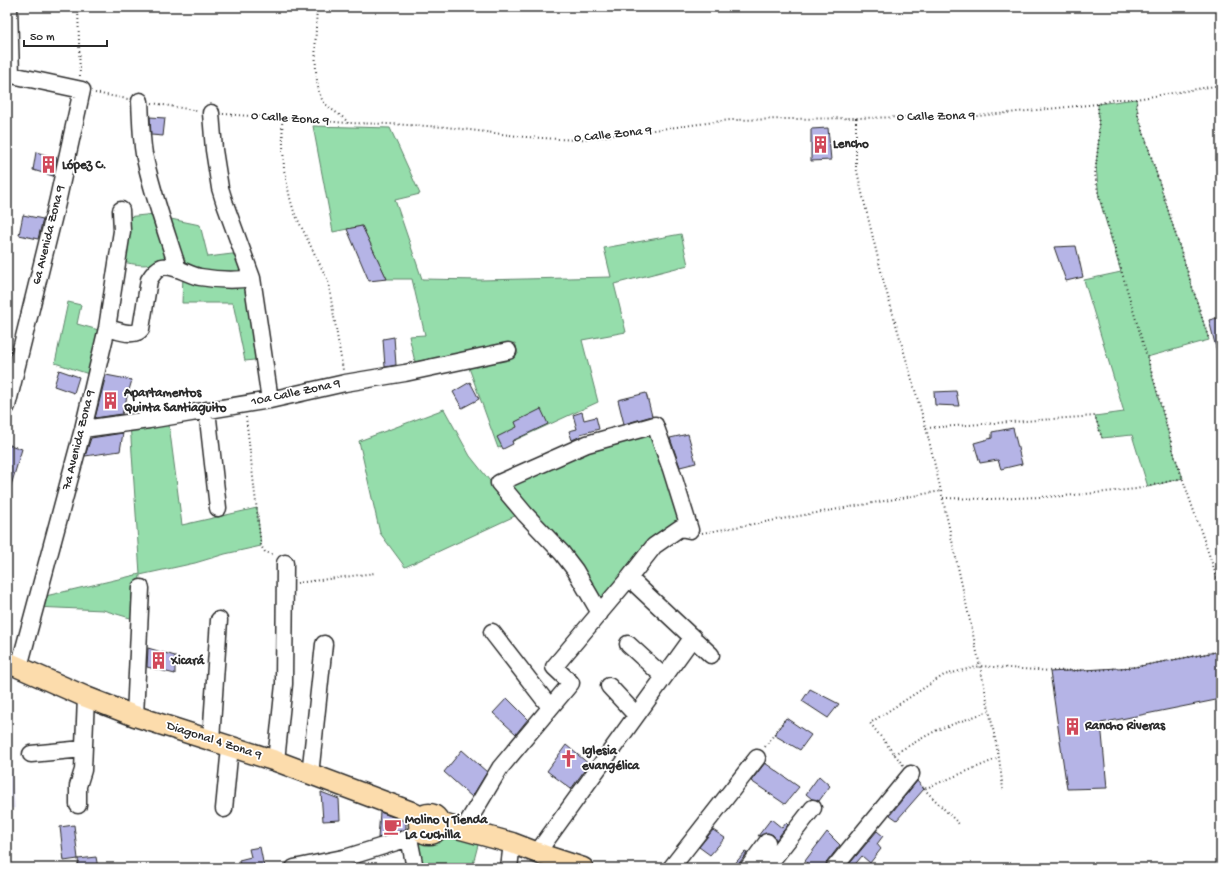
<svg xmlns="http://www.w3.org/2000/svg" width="1228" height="875" viewBox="0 0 1228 875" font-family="'Gochi Hand',sans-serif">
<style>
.built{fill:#e9e8f8}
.green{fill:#95ddab;stroke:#60846b}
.building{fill:#b5b4e6;stroke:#2b2b2b}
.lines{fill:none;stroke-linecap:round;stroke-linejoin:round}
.minor-casing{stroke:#2b2b2b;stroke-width:19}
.major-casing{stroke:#2b2b2b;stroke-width:23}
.path{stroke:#2b2b2b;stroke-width:2;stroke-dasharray:1 3;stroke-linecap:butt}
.minor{stroke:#fff;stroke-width:16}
.major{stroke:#fcdcac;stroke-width:20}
.labels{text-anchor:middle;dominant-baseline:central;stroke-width:3.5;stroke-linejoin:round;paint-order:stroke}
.street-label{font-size:13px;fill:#2b2b2b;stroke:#fff}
.poi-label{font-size:13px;font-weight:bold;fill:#2b2b2b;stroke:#fff;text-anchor:start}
</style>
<rect width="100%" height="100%" fill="#fff"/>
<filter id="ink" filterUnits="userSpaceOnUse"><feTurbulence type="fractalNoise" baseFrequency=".025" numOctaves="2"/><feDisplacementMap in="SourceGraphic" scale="8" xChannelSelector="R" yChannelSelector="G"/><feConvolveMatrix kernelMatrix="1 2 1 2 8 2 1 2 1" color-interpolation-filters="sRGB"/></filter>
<g filter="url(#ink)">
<path class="built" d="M7 765H11L15 808 7 809Z"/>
<path class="green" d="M1136 99 1138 115 1209 340 1147 357 1175 457 1183 478 1148 487 1132 435 1102 438 1095 416 1124 412 1084 280 1121 272 1099 198 1096 165 1099 138 1098 104Z
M313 126 390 128 420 194 395 200 422 279 481 280 611 277 604 248 681 234 688 265 614 284 626 332 582 340 598 402 498 448 468 365 518 354 515 343 415 362 409 336 425 335 412 279H387L362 226 333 232Z
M155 214 168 255C149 269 142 265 121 262L126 217Z
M166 218 200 225 208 257 240 253 249 277 182 267Z
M183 274 251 280 263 359 245 361 233 303H182Z
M68 302 81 305 77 324 106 332 95 376 55 363Z
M444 409 470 456 517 515 405 567 380 533 359 441Z
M168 417 182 525 257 508 261 546 225 554 195 563 140 575 137 620 103 610 35 607 37 598 140 574 130 423Z
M653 429 683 524 600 607 514 494 513 481 553 462Z
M446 831 479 841 472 868H420L416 845Z"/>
<path class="building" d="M150 117 165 118 163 136 151 135Z
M828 128 831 160 811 161V129Z
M36 152 57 158 53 176 33 170Z
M23 215 43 219 38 239 19 235Z
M362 226 387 279 369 281 347 229Z
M1076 246 1083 277 1066 281 1054 247Z
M1221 317V356H1218L1209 320Z
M394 337 396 365 385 367 383 339Z
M59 370 79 377 74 393 54 386Z
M106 375 132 380 122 414 95 418Z
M470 382 479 399 462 408 453 392Z
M956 391 959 406 935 405 934 392Z
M646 393 652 416 624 424 618 400Z
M541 409 548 424 512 441 513 444 503 449 497 437 517 427 515 422Z
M582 412 584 420 596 417 599 429 580 434 581 436 572 440 569 431 577 429 573 415Z
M1013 428 1022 464 1001 469 998 460 980 463 974 443 992 438V432Z
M123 433 120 451 85 456 91 438Z
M688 434 696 463 680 467 670 438Z
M7 444 22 449 9 492H7Z
M148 648 175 656V674L147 667Z
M1221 651V699L1101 723 1107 788 1067 789 1050 672 1135 667Z
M810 689 839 704 828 718 802 701Z
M507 698 528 719 516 734 493 713Z
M786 718 811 735 800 750 774 735Z
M566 745 589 764 571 789 547 771Z
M462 750 487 772 472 797 444 772Z
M765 763 799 787 785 804 751 781Z
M819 776 830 786 819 801 812 799 806 794Z
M917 781 924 789 897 820 890 815Z
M321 792 339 799 340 820 323 821Z
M380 812 406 822V829L378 838Z
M771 819 782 828 786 823 788 825 776 840 773 835 768 833 758 836Z
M74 825 78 859 64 861 60 827Z
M713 830 725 838 710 855 699 847Z
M877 831 883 836 877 844 881 849 870 863 862 856 852 868H846Z
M827 832 840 845 827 862 825 868H812L805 861Z
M260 847 264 867 240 868 239 860 251 857 249 849Z
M745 852 747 853 740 862 739 868H731Z
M96 857 98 868H79L78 859Z"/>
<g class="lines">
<defs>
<path id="minor" d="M9 7 11 75
M7 74 82 90 57 203 7 406
M140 101C141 119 141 136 144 154 152 193 166 231 178 269
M211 113 214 150 220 188 225 204 252 278 270 400
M107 328C117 330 134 338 141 329L149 280C152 275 156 269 162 267 174 264 188 275 200 277 218 280 234 281 252 278
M207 410 218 508
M83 429 149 420 270 400 345 383 405 373 508 351
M629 578 711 655
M492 632 550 707
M628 644 664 677
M19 667 83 429 107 328 122 231 121 210
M609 686 636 715
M135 716 141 588
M211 740 219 620
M31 754 83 749
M276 761 284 684 285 563
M310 775 324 644
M78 805V786L83 770 86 697
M224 809 230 747
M463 830 500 768 571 683 554 667 629 578 654 546 680 528 690 530 671 469 655 425 587 444 499 483 525 514 562 553 575 570 600 613
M409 838 415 868
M537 853 693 637
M294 868 348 857 409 838 421 830
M509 868 512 843
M671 868 757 758
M748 868 767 842
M766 868 813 808
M834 868 911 774"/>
<path id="major" d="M7 662 86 697 135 716 276 761 409 811 421 817
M419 824a10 10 0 1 1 20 0a10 10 0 1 1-20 0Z
M439 823 512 843 546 856 583 868"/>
</defs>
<use href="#minor" class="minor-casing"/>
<use href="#major" class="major-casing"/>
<path class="path" d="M78 7 80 77
M317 7C316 28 312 85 323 101 330 111 342 114 348 123
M95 93 128 99
M1136 99 1138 115 1209 340
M152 103 199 111
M1098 104 1099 138 1095 174 1098 192 1158 394 1175 457 1221 589
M223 114 348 123 389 124 446 127 525 137 577 140 730 120 977 116 1098 104 1115 99H1136L1221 85
M856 118V167L863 197 884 283 926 428 941 491 980 666 999 758 1003 789
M282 119 284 170 290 198 294 212 328 281 343 370
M246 417 261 546 265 552 275 555
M926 428 1095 416 1102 438
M943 498 991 499 1064 496 1136 489 1183 478
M702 533 941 491
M297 583 375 573
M765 747 786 718
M894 754 937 730 989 711
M903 765 870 723 944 675 980 666 1051 671 1098 670 1135 667 1221 651
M920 784 924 789 999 758
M924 789 959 824"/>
<use href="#minor" class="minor"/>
<use href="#major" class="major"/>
</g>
</g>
<defs>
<symbol id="building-bare" viewBox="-9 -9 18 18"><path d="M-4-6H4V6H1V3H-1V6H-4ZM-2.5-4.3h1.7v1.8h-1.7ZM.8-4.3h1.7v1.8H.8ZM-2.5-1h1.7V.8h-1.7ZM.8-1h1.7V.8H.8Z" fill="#d1495b" stroke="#fff" stroke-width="2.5" paint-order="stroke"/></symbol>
<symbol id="church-bare" viewBox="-9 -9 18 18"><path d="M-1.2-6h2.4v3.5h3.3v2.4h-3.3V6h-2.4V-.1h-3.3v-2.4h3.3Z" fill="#d1495b" stroke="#fff" stroke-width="2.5" paint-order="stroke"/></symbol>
<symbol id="cafe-bare" viewBox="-9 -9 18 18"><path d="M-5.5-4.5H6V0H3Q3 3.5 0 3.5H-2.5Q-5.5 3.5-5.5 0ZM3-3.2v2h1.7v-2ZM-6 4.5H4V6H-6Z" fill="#d1495b" stroke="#fff" stroke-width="2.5" paint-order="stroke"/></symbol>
</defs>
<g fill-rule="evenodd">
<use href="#building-bare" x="808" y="132" width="25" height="25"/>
<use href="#building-bare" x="36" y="152" width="25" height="25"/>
<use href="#building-bare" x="98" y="388" width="25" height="25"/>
<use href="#building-bare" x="146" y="648" width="25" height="25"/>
<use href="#building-bare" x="1060" y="714" width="25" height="25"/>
<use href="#church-bare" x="556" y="746" width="25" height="25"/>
<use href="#cafe-bare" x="380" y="814" width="25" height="25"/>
</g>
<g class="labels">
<g class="street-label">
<text transform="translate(936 117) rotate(-1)">0 Calle Zona 9</text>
<text transform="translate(290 119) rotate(4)">0 Calle Zona 9</text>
<text transform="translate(613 135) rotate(-6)">0 Calle Zona 9</text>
<text transform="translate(49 235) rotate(-76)">6a Avenida Zona 9</text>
<text transform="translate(296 393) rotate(-12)">10a Calle Zona 9</text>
<text transform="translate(79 440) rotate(-76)">7a Avenida Zona 9</text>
<text transform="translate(214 741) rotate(18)">Diagonal 4 Zona 9</text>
</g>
<g class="poi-label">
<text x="833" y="144">Lencho</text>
<text x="62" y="165">López C.</text>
<text x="124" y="393">Apartamentos<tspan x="124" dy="15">Quinta Santiaguito</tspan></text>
<text x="171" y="661">Xicará</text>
<text x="1085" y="726">Rancho Riveras</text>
<text x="582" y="751">Iglesia<tspan x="582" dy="15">evangélica</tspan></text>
<text x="405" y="820">Molino y Tienda<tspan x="405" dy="15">La Cuchilla</tspan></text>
</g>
</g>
<rect width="1228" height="875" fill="none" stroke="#fff" stroke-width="24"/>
<rect x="12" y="12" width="1204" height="851" fill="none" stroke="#2b2b2b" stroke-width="1.5" filter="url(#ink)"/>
<path d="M24 40v6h83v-6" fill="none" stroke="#2b2b2b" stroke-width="2"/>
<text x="30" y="40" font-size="12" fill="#2b2b2b" stroke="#ffffff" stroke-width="3" paint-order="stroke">50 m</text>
</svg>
